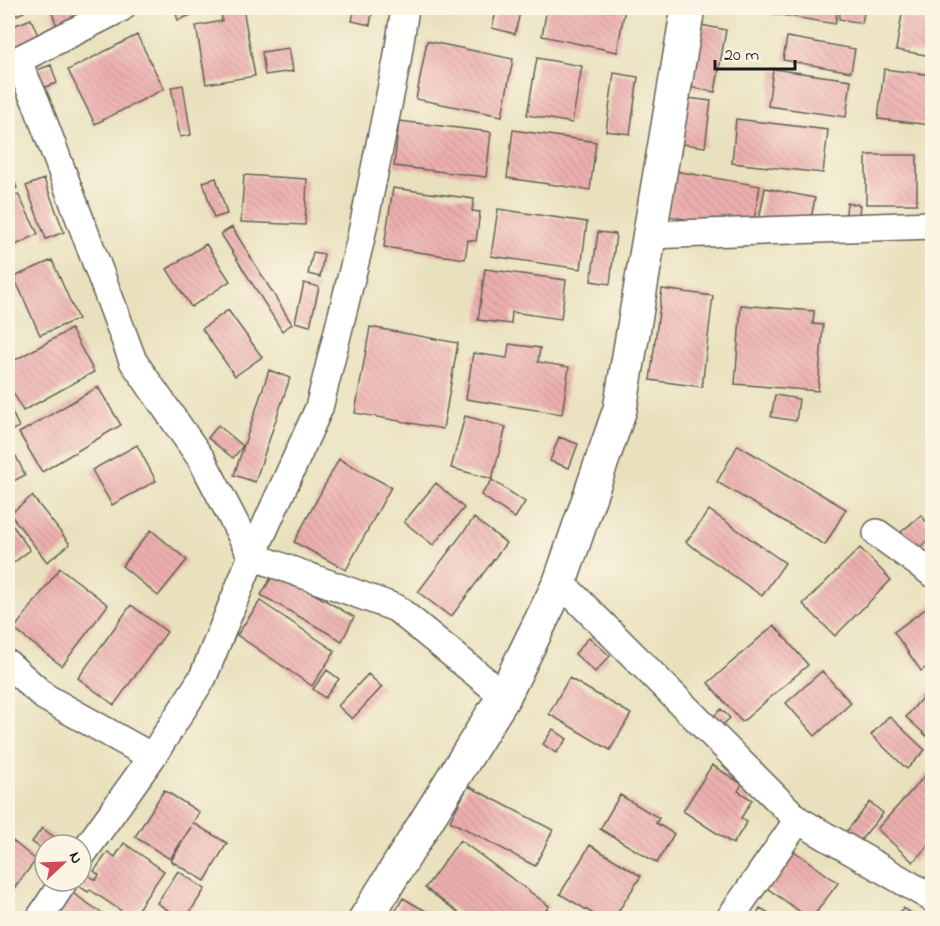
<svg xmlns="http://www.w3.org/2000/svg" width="940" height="926" viewBox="0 0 940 926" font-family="'Indie Flower',sans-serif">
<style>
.building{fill:url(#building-back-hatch)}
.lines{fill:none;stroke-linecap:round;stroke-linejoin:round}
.minor-casing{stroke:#646154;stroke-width:30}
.tertiary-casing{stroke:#646154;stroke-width:36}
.minor{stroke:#fff;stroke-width:27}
.tertiary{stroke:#fff;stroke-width:33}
</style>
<defs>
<pattern id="building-back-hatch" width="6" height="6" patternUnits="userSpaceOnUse" patternTransform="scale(1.5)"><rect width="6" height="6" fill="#ecafae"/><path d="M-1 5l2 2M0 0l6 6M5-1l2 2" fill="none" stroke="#ca9695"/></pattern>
</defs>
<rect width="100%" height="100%" fill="#fcf5e5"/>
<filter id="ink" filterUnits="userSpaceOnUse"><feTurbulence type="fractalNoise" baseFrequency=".0167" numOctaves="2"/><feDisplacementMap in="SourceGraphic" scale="12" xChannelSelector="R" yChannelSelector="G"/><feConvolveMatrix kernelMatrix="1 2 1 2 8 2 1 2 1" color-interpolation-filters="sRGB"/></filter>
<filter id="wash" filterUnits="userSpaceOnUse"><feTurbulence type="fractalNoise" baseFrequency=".008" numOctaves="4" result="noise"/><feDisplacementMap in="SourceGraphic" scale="24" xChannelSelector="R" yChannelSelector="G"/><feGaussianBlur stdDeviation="1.35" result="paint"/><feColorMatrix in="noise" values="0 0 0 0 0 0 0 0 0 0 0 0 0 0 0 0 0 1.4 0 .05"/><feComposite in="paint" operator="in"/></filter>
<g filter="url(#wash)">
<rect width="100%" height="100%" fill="#e9e1bd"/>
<g id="blocks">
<path class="building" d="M8 8H22L24 12 8 19Z
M50 8H104L57 26Z
M174 8H209L178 20Z
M243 8 255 76 206 84 196 26 222 21 221 11Z
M355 8H373L370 25 352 21Z
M497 8H521L515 34 492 28Z
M547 8H625L617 52 542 36Z
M770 8H838L835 24 769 13Z
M841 8H865L862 23 839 19Z
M903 8H932V56L896 50Z
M31 19 39 38 8 51V28Z
M701 25 726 30 715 92 689 87Z
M137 35 164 89 95 124 68 70Z
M787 37 855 49 851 72 783 60Z
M427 41 513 59 502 116 416 99Z
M289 48 293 71 265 75 262 52Z
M537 58 582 66 572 123 527 115Z
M51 65 57 83 40 89 34 71Z
M773 69 851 80 846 117 768 106Z
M884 69 932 75V125L878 119Z
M614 73 638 77 630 134 606 131Z
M183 85 191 135 180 137 171 87Z
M687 98 711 101 705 147 682 144Z
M736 119 828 130 823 173 732 163Z
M399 121 491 132 486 177 394 166Z
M513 130 596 142 590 190 507 178Z
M866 155H917V204H866Z
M8 165 17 188 8 192Z
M675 171 760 186 752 231 667 216Z
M244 175 307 179 305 225 241 222Z
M216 178 227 214 214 218 203 182Z
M44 179 64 232 46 239 26 186Z
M393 188 474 199 472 211 480 212 476 241 468 240 465 259 384 247Z
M765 188 815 198 809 229 759 220Z
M18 194 38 234 8 249V199Z
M847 203 860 205 858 223 845 222Z
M498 209 587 222 581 269 491 256Z
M232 227 292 324 282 331 221 234Z
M598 232 616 234 610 284 591 281Z
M206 244 230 281 191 307 167 269Z
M313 252 324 254 320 277 308 274Z
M52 260 78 319 40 335 14 277Z
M485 269 566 280 561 319 512 312 511 324 478 320Z
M304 283 319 287 310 326 295 322Z
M662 289 713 296 702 387 650 380Z
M741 305 814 311 813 324 823 325 818 391 735 384Z
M228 310 262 357 235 376 202 329Z
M370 327 458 343 443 429 355 413Z
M71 329 94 372 23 411 8 382V364Z
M509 344 540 348 538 362 569 367 562 414 466 399 473 353 507 358Z
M269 370 290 378 255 482 234 475Z
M98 387 121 425 42 472 19 433Z
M775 395 799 399 796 421 771 417Z
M11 410 19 427 8 432V412Z
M465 416 506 427 492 479 451 468Z
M218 425 243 446 233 458 208 438Z
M559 437 578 444 569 468 550 461Z
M137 445 156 481 112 505 92 470Z
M738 445 846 509 825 545 717 482Z
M8 453 11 459 16 456 25 475 8 484Z
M339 459 391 487 346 570 294 542Z
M492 480 525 502 515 518 481 495Z
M436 483 464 508 433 545 404 522Z
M32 496 70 544 47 562 10 514Z
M709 510 785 563 762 596 686 542Z
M921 515 932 529V536L917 550 901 532Z
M474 518 506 543 451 617 418 592Z
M8 519 30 550 8 567Z
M151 530 187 560 158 596 122 566Z
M860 548 891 580 835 636 803 604Z
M60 568 108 605 62 666 14 629Z
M275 571 354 617 342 641 261 595Z
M260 601 335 651 312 686 237 635Z
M932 604V663L921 671 894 632Z
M131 605 167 632 114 705 78 678Z
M774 625 808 665 742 722 708 683Z
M589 637 610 656 595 672 575 654Z
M327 670 339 679 325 698 313 689Z
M822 671 851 703 815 736 786 703Z
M368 674 382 687 352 719 338 706Z
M569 678 631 714 610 750 549 714Z
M932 686V741L906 717Z
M721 709 730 718 717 731 708 722Z
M889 716 925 750 907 769 871 735Z
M553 729 567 739 556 753 543 744Z
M712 765 742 784 738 791 752 800 741 818 747 822 733 844 683 811Z
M932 768V841L913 862 877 829Z
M468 786 553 830 535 866 450 821Z
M164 790 199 812 193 823 227 843 205 881 171 861 191 827 170 859 135 837Z
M620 795 659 818 656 823 674 834 657 863 600 829Z
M870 802 883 813 859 842 846 832Z
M42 828 61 842 59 845H45V851L32 842Z
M8 837 36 860 8 896Z
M460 840 549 906 540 918H466L425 888Z
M124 843 164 871 132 918 90 890 88 892 71 881H81V871L96 880 99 875 94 871 108 852 115 857Z
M590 845 641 876 614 918H600L560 894Z
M794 851 838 883 812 918H809L767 888Z
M178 871 205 889 186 918H180L157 903Z
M68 890 102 913 98 918H50Z
M403 898 438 918H398L393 915Z
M760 908 778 918H754Z
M903 908 920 918H896Z
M141 909 154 918H134Z"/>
</g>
</g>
<g filter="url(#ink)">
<use href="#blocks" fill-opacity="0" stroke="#646154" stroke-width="1.5"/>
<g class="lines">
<defs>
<path id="minor" d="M17 60 36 102 133 361 202 460 252 556 396 608 504 696
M8 65 121 8
M648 235 932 225
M877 533 932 573
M560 582 798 820 932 898
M8 664 45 697 152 757
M81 856 152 757 203 677 252 556 319 408 360 242 397 61 405 8
M40 918 64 881
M730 918 798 820"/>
<path id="tertiary" d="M366 918 504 696 560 582 620 409 688 8"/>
</defs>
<use href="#minor" class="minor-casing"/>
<use href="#tertiary" class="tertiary-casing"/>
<use href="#minor" class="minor"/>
<use href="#tertiary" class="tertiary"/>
</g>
</g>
<rect width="940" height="926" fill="none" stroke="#fcf5e5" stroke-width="30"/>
<g transform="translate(63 863) rotate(67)"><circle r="28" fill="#fcf5e5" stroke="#a29e95" stroke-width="1.5"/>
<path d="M0-4.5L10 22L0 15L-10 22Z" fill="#d1495b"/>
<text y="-9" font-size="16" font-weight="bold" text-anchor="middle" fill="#1c1c1c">N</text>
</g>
<path d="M715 60v9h80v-9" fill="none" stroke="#1c1c1c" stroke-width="3"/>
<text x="724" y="60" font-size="18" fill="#1c1c1c" stroke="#fcf5e5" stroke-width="4.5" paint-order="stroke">20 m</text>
</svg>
